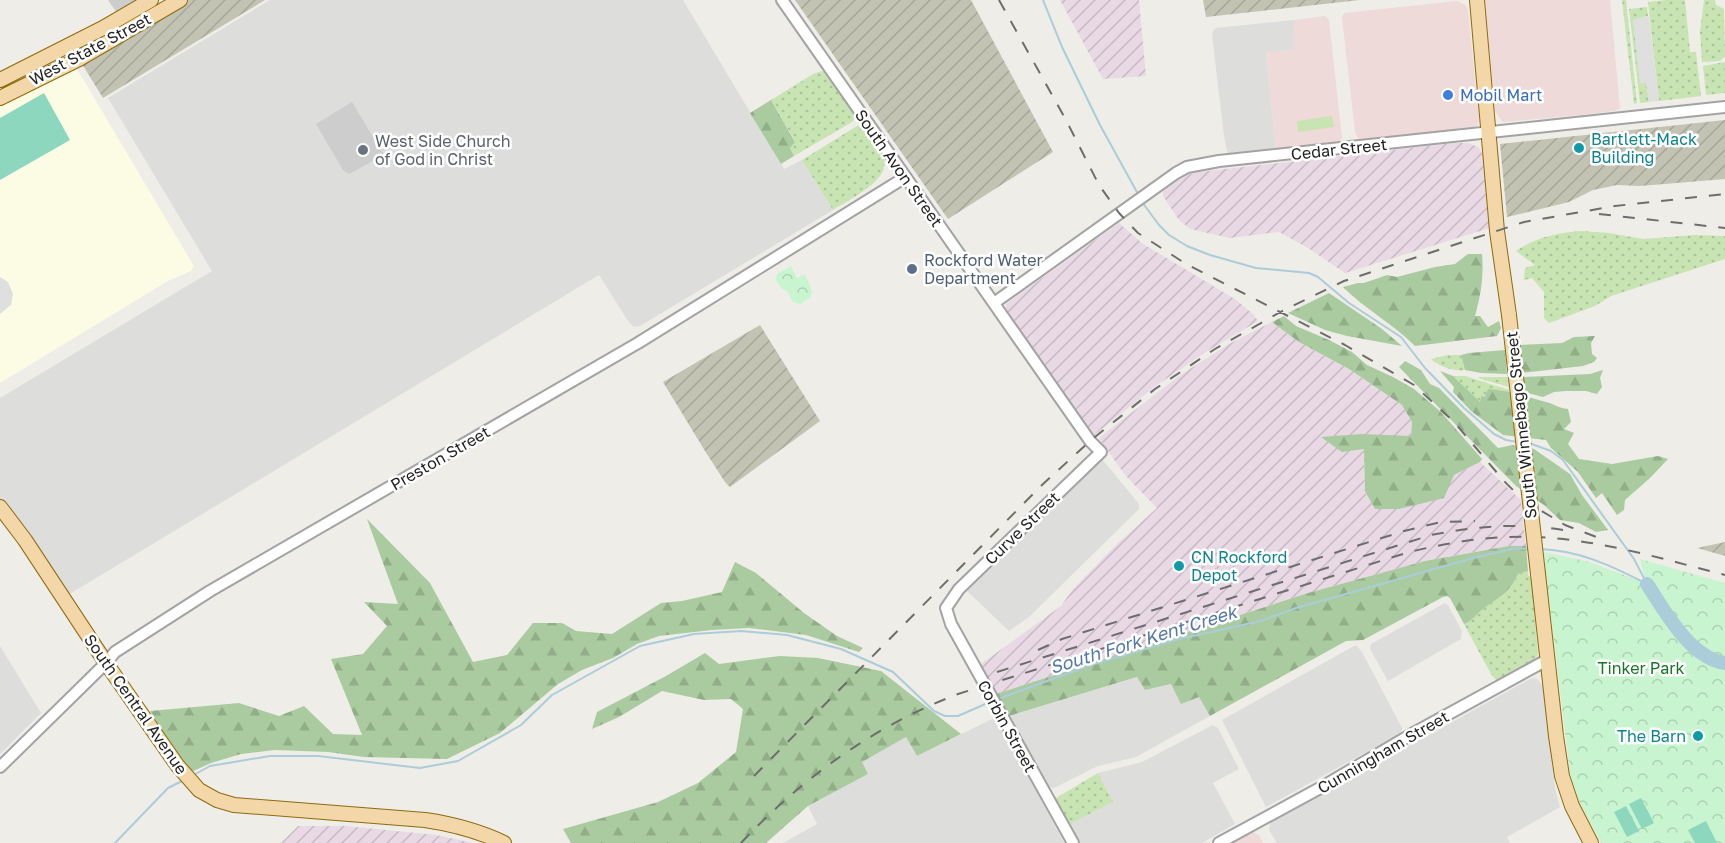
<svg xmlns="http://www.w3.org/2000/svg" width="1725" height="843" viewBox="0 0 1725 843" font-family="'Golos Text',sans-serif">
<style>
.residential{fill:#dddddc}
.commercial{fill:#eedad8}
.industrial{fill:url(#industrial-furrows)}
.education{fill:#fbfce3}
.religious{fill:#cdcdcd}
.construction{fill:url(#construction-furrows)}
.grass{fill:url(#grass-dots)}
.forest{fill:url(#forest-firs)}
.park{fill:url(#park-crowns)}
.garden{fill:#c7e4b2}
.pitch{fill:#8cd7be}
.parking{fill:#dfdfdf}
.lines{fill:none;stroke-linecap:round;stroke-linejoin:round}
.stream{stroke:#abccd9;stroke-width:2}
.river{stroke:#abccd9;stroke-width:14}
.minor-casing{stroke:#a3a3a3;stroke-width:14}
.major-casing{stroke:#8d6b0e;stroke-width:16}
.minor{stroke:#fff;stroke-width:10}
.major{stroke:#f3d7a8;stroke-width:14}
.rail{stroke:#6d6d6d;stroke-width:2;stroke-dasharray:12 12;stroke-linecap:butt}
.major-bridge-casing{stroke:#8d6b0e;stroke-width:16;stroke-linecap:butt}
.major-bridge{stroke:#f3d7a8;stroke-width:14}
.shop-dot{fill:#3f7fe0;stroke:#fff;stroke-width:2}
.culture-dot{fill:#0f9aa8;stroke:#fff;stroke-width:2}
.worship-dot{fill:#6b7280;stroke:#fff;stroke-width:2}
.service-dot{fill:#5c6f8a;stroke:#fff;stroke-width:2}
.labels{text-anchor:middle;dominant-baseline:central;stroke-width:5;stroke-linejoin:round;paint-order:stroke}
.street-label{font-size:16px;fill:#1f1f1f;stroke:#fff}
.shop-label{font-size:16px;fill:#366cbe;stroke:#fff;text-anchor:start}
.culture-label{font-size:16px;fill:#0d838f;stroke:#fff;text-anchor:start}
.worship-label{font-size:16px;fill:#5b616d;stroke:#fff;text-anchor:start}
.service-label{font-size:16px;fill:#4e5e75;stroke:#fff;text-anchor:start}
.park-label{font-size:16px;fill:#167524;stroke:#fff}
.water-label{font-size:18px;font-style:italic;fill:#5478a7;stroke:#fff}
</style>
<defs>
<pattern id="industrial-furrows" width="10" height="10" patternUnits="userSpaceOnUse" patternTransform="scale(1.5)"><rect width="10" height="10" fill="#e8d9e4"/><path d="M-1 1l2-2M0 10L10 0M9 11l2-2" fill="none" stroke="#c7bac3"/></pattern>
<pattern id="construction-furrows" width="10" height="10" patternUnits="userSpaceOnUse" patternTransform="scale(1.5)"><rect width="10" height="10" fill="#c2c3b3"/><path d="M-1 1l2-2M0 10L10 0M9 11l2-2" fill="none" stroke="#a6a79a"/></pattern>
<pattern id="grass-dots" width="8" height="8" patternUnits="userSpaceOnUse" patternTransform="scale(1.5)"><rect width="8" height="8" fill="#c7e4b2"/><path d="M2 2h.1M6 6h.1" fill="none" stroke="#aac399" stroke-width="1.8" stroke-linecap="round"/></pattern>
<pattern id="forest-firs" width="22" height="20" patternUnits="userSpaceOnUse" patternTransform="scale(1.5)"><rect width="22" height="20" fill="#a9cb9f"/><path d="M5 1l3.5 6h-7zM16 11l3.5 6h-7z" fill="#91ae88"/></pattern>
<pattern id="park-crowns" width="20" height="18" patternUnits="userSpaceOnUse" patternTransform="scale(1.5)"><rect width="20" height="18" fill="#c8f5cf"/><path d="M2 6a3 3 0 1 1 6 0M12 15a3 3 0 1 1 6 0" fill="none" stroke="#abd2b1"/></pattern>
</defs>
<rect width="100%" height="100%" fill="#efede7"/>
<path class="residential" d="M270 0H683L784 169 802 160 833 210 640 326 634 327 628 321 599 275 68 595 0 499V398L212 271 108 98Z
M1294 20 1296 50 1266 53 1276 151 1230 155 1227 151 1224 136 1212 35 1213 31 1216 28Z
M1102 459 1139 504V509L1029 617 1009 631 967 591Z
M1445 603 1448 605 1462 631 1461 639 1388 681 1370 649 1371 644Z
M0 646 41 713 0 754Z
M1354 646H1357L1362 652 1402 728 1401 733 1266 807 1222 720Z
M1138 677 1145 690 1171 684 1199 697 1210 716 1136 757 1098 766 1054 788 1048 787 1009 716Z
M1535 678 1538 680 1544 687 1555 788 1560 807 1507 837 1510 843H1277L1269 830 1270 823 1274 820 1530 679Z
M996 717 1064 843H783L817 824 808 806 868 774 861 762 906 737 917 756Z
M1213 725 1218 728 1239 769 1213 783 1235 824 1202 843H1078L1068 825 1113 802 1098 773 1142 762Z"/>
<path class="commercial" d="M1485 0H1610L1620 109 1614 111 1581 115 1503 122 1495 112Z
M1457 1 1465 5 1468 10 1479 120 1478 125 1473 127 1363 141 1358 138 1355 132 1342 17 1344 13Z
M1325 16 1329 20 1342 138 1338 143 1276 151 1266 52 1295 50 1294 20Z
M1253 832 1259 835 1263 843H1232Z"/>
<path class="industrial" d="M1060 0H1139L1146 76 1103 79Z
M1453 143H1468L1478 147 1484 156 1493 227 1345 273 1308 248 1279 232 1230 238 1190 229 1179 220 1163 196V191L1186 175 1199 172Z
M1119 223 1143 244 1235 299 1253 314 1258 321 1206 352 1157 385 1093 436 1014 322 1006 308V304Z
M1272 322 1299 342 1349 369 1402 405 1412 422 1411 436H1397L1364 448 1365 491 1454 475 1480 462 1521 500 1526 546H1509L1425 561 1308 593 996 694 981 664 1061 606 1073 589 1116 545 1157 508 1125 475 1099 438 1179 376 1229 344Z
M298 826H346L436 835 474 843H281Z"/>
<path class="education" d="M70 69 77 70 80 74 194 266 191 271 168 281 0 383V105Z"/>
<path class="religious" d="M108 0H142L117 13Z
M352 102 384 155 349 174 343 170 316 124Z"/>
<path class="construction" d="M176 0H265L103 98 79 59Z
M795 0H971L1053 152 948 219Z
M1203 0H1360L1206 17Z
M1725 120V179L1640 186 1617 185 1593 190 1569 202 1507 217 1500 144Z
M760 325 820 421 730 487 725 482 705 451 663 382Z
M1725 542V556L1697 548Z"/>
<path class="grass" d="M1622 0H1626L1637 103 1634 104Z
M1666 0H1685L1690 52H1696L1701 96 1659 101 1648 2Z
M1704 0H1715L1716 5 1724 9 1725 56 1720 61 1702 62 1700 32Z
M1647 7 1648 16 1633 20 1641 83 1646 82 1649 102 1640 103 1629 9Z
M1725 62V93L1706 95 1703 66Z
M822 71 826 73 856 117 852 122 794 156 790 148 795 141 771 100 813 74Z
M857 126H863C870 136 881 147 884 159 890 181 848 200 833 210L802 160Z
M1581 231 1609 233 1643 239 1695 235 1725 236V259L1611 296 1595 306 1549 323 1544 318V292L1532 278 1524 280 1525 268 1535 265 1516 251C1536 237 1557 233 1581 231Z
M1448 355H1461L1465 370C1456 372 1438 366 1431 359Z
M1453 376H1465L1509 390V393C1499 389 1492 389 1485 397L1481 396 1480 402 1472 397Z
M1478 377H1508L1509 387 1481 379Z
M1528 571V575L1531 577 1538 654 1535 660 1497 681 1491 674 1464 624C1473 621 1476 614 1483 608 1501 595 1508 595 1518 574Z
M1098 773 1113 802 1068 825 1056 802V798Z"/>
<path class="forest" d="M771 100 795 142 790 148 794 156 781 164 750 113Z
M1468 254H1482C1484 276 1481 294 1475 316H1480L1488 327 1499 321 1501 328 1497 336 1415 346C1393 324 1365 309 1343 287L1358 283H1364L1387 275 1397 277 1435 267 1455 264Z
M1329 293 1382 329 1402 346 1347 336 1325 330 1288 313Z
M1284 316 1296 326 1329 340 1352 352 1367 365 1393 377 1414 389 1441 412 1482 459 1480 462 1454 475 1444 498 1399 509H1375L1365 491 1364 449 1342 452 1321 437 1361 434 1411 436 1412 422 1402 405 1349 369 1299 342 1272 322Z
M1595 336 1591 343 1592 354 1597 358 1594 362 1583 366 1522 373 1519 345 1562 343 1574 337Z
M1505 350 1507 374 1481 373 1465 370 1461 355 1469 353Z
M1405 361 1421 370 1430 384 1439 388 1498 448 1513 445 1534 449 1570 474 1582 495 1608 530 1596 532 1579 523 1560 520 1544 505 1516 486 1399 367Z
M1603 370 1600 378 1602 387 1597 394 1586 391H1566L1554 392 1543 397 1524 392 1522 377 1590 374Z
M1440 371 1453 376 1480 402 1481 396 1485 397 1488 389C1507 390 1528 397 1546 402 1554 404 1558 408 1568 409L1571 422 1564 429 1574 433 1568 444 1579 459 1612 464 1658 456 1668 459 1650 478 1625 500 1624 510 1617 515 1602 493 1596 498 1578 472 1551 448 1546 440 1503 435 1471 411 1453 392 1454 387Z
M367 519 430 583 473 662 507 655 533 623H562L576 631 612 634 661 603 682 601 722 592 735 562 756 573 804 613 837 636 863 648 859 652 806 635 749 628 712 630 659 636 637 644 613 658 582 670 558 684 500 733 447 759 364 757 328 752 275 750 241 754 211 763 191 772 162 732 150 711 239 703 279 716 304 706 333 734 362 735 331 659 363 654 387 626 364 602 398 604Z
M1509 546H1526L1528 571 1518 574C1508 595 1501 595 1483 609 1476 614 1473 621 1464 624L1450 598 1447 596 1443 597 1363 640 1346 641 1210 716 1199 697 1181 704 1171 684 1145 690 1137 677 1009 716 996 694 1308 593 1425 561Z
M705 653 719 664 780 656 818 658 881 671 961 734 917 756 906 737 862 762 868 774 808 806 766 843H571L563 829 658 802 698 783 736 752 743 709 731 699 704 700 662 691 619 717 592 729 597 712 666 676Z"/>
<path class="park" d="M791 266 797 278 805 274 812 291 810 298 800 304 793 302 787 291 782 289 776 280 777 274Z
M1543 552 1586 561 1646 583 1640 559 1725 583V843H1601L1575 794 1570 773Z"/>
<path class="garden" d="M1332 116 1334 127 1298 132 1297 121Z"/>
<path class="pitch" d="M44 93 70 140 0 180V118Z
M1641 798 1654 823 1642 829 1629 804Z
M1626 806 1639 831 1627 837 1614 812Z
M1706 821 1717 843H1695L1688 830Z"/>
<path class="parking" d="M1649 16 1659 101 1649 102 1646 82 1640 83 1633 20Z
M0 277 8 282 13 294 11 305 0 314Z"/>
<g class="lines">
<path class="stream" d="M1043 0 1062 47 1100 125 1138 194
M1142 202 1159 225 1169 235 1187 246 1210 255 1256 268 1309 273 1318 277 1349 303 1401 337 1425 368 1464 408 1494 434 1506 440 1517 442
M1529 443 1551 451 1563 460 1634 559 1646 582
M1539 549C1579 550 1612 566 1647 584
M998 699 1091 665 1179 639 1261 621 1296 608 1477 557 1516 548 1531 549
M192 776 210 766 270 756H318L420 768 458 761 521 725 552 695 640 646 694 634 741 631 787 635 841 649 893 672 934 711 945 716H958L990 702
M115 843 168 788 184 780"/>
<path class="river" d="M1647 584C1665 611 1690 658 1725 663"/>
<defs>
<path id="minor" d="M782 0 1090 441 1101 452 959 589 946 608 951 624 1073 843
M994 303 1176 173 1187 167 1219 161 1725 107
M0 767 106 663 115 652 210 591 638 343 904 178
M1219 843 1320 788 1412 734 1547 660"/>
<path id="major" d="M1477 0 1497 231 1509 315
M0 80 103 28 151 0
M0 98 79 59 180 0
M0 507 25 540 106 663 177 765 199 790 217 800 234 805 425 820C452 824 479 831 504 843
M1538 574 1556 736 1562 776 1572 806 1591 843"/>
</defs>
<use href="#minor" class="minor-casing"/>
<use href="#major" class="major-casing"/>
<use href="#minor" class="minor"/>
<use href="#major" class="major"/>
<path class="rail" d="M999 0 1066 120 1099 185 1119 213 1138 233 1186 264 1345 345 1414 385 1454 422 1504 481 1515 492 1535 507 1565 525 1599 538
M1599 214 1725 228
M1038 650 1062 639 1404 531 1441 522 1475 521
M997 672 1431 535C1477 526 1523 522 1569 531
M754 776 1042 485 1090 441 1155 389 1215 349 1284 310 1344 281 1524 222 1615 206 1725 194
M741 843C802 778 874 726 958 694L1406 553C1449 542 1493 535 1537 537 1601 540 1663 559 1725 575"/>
<defs>
<path id="major-bridge" d="M1509 315 1538 574"/>
</defs>
<use href="#major-bridge" class="major-bridge-casing"/>
<use href="#major-bridge" class="major-bridge"/>
</g>
<circle class="shop-dot" cx="1448" cy="95" r="6"/>
<g class="culture-dot">
<circle cx="1579" cy="148" r="6"/>
<circle cx="1179" cy="566" r="6"/>
<circle cx="1698" cy="736" r="6"/>
</g>
<circle class="worship-dot" cx="363" cy="150" r="6"/>
<circle class="service-dot" cx="912" cy="269" r="6"/>
<g class="labels">
<g class="street-label">
<text transform="translate(90 49) rotate(-28)">West State Street</text>
<text transform="translate(1339 149) rotate(-6)">Cedar Street</text>
<text transform="translate(899 168) rotate(55)">South Avon Street</text>
<text transform="translate(1521 425) rotate(-96)">South Winnebago Street</text>
<text transform="translate(440 458) rotate(-30)">Preston Street</text>
<text transform="translate(1022 528) rotate(-44)">Curve Street</text>
<text transform="translate(136 704) rotate(55)">South Central Avenue</text>
<text transform="translate(1007 726) rotate(61)">Corbin Street</text>
<text transform="translate(1383 752) rotate(-30)">Cunningham Street</text>
</g>
<g class="shop-label">
<text x="1460" y="95">Mobil Mart</text>
</g>
<g class="culture-label">
<text x="1591" y="139">Bartlett-Mack<tspan x="1591" dy="18">Building</tspan></text>
<text x="1191" y="557">CN Rockford<tspan x="1191" dy="18">Depot</tspan></text>
<text x="1686" y="736" text-anchor="end">The Barn</text>
</g>
<g class="worship-label">
<text x="375" y="141">West Side Church<tspan x="375" dy="18">of God in Christ</tspan></text>
</g>
<g class="service-label">
<text x="924" y="260">Rockford Water<tspan x="924" dy="18">Department</tspan></text>
</g>
<g class="park-label">
<text x="1641" y="668">Tinker Park</text>
</g>
<g class="water-label">
<text transform="translate(1143 639) rotate(-17)">South Fork Kent Creek</text>
</g>
</g>
</svg>
